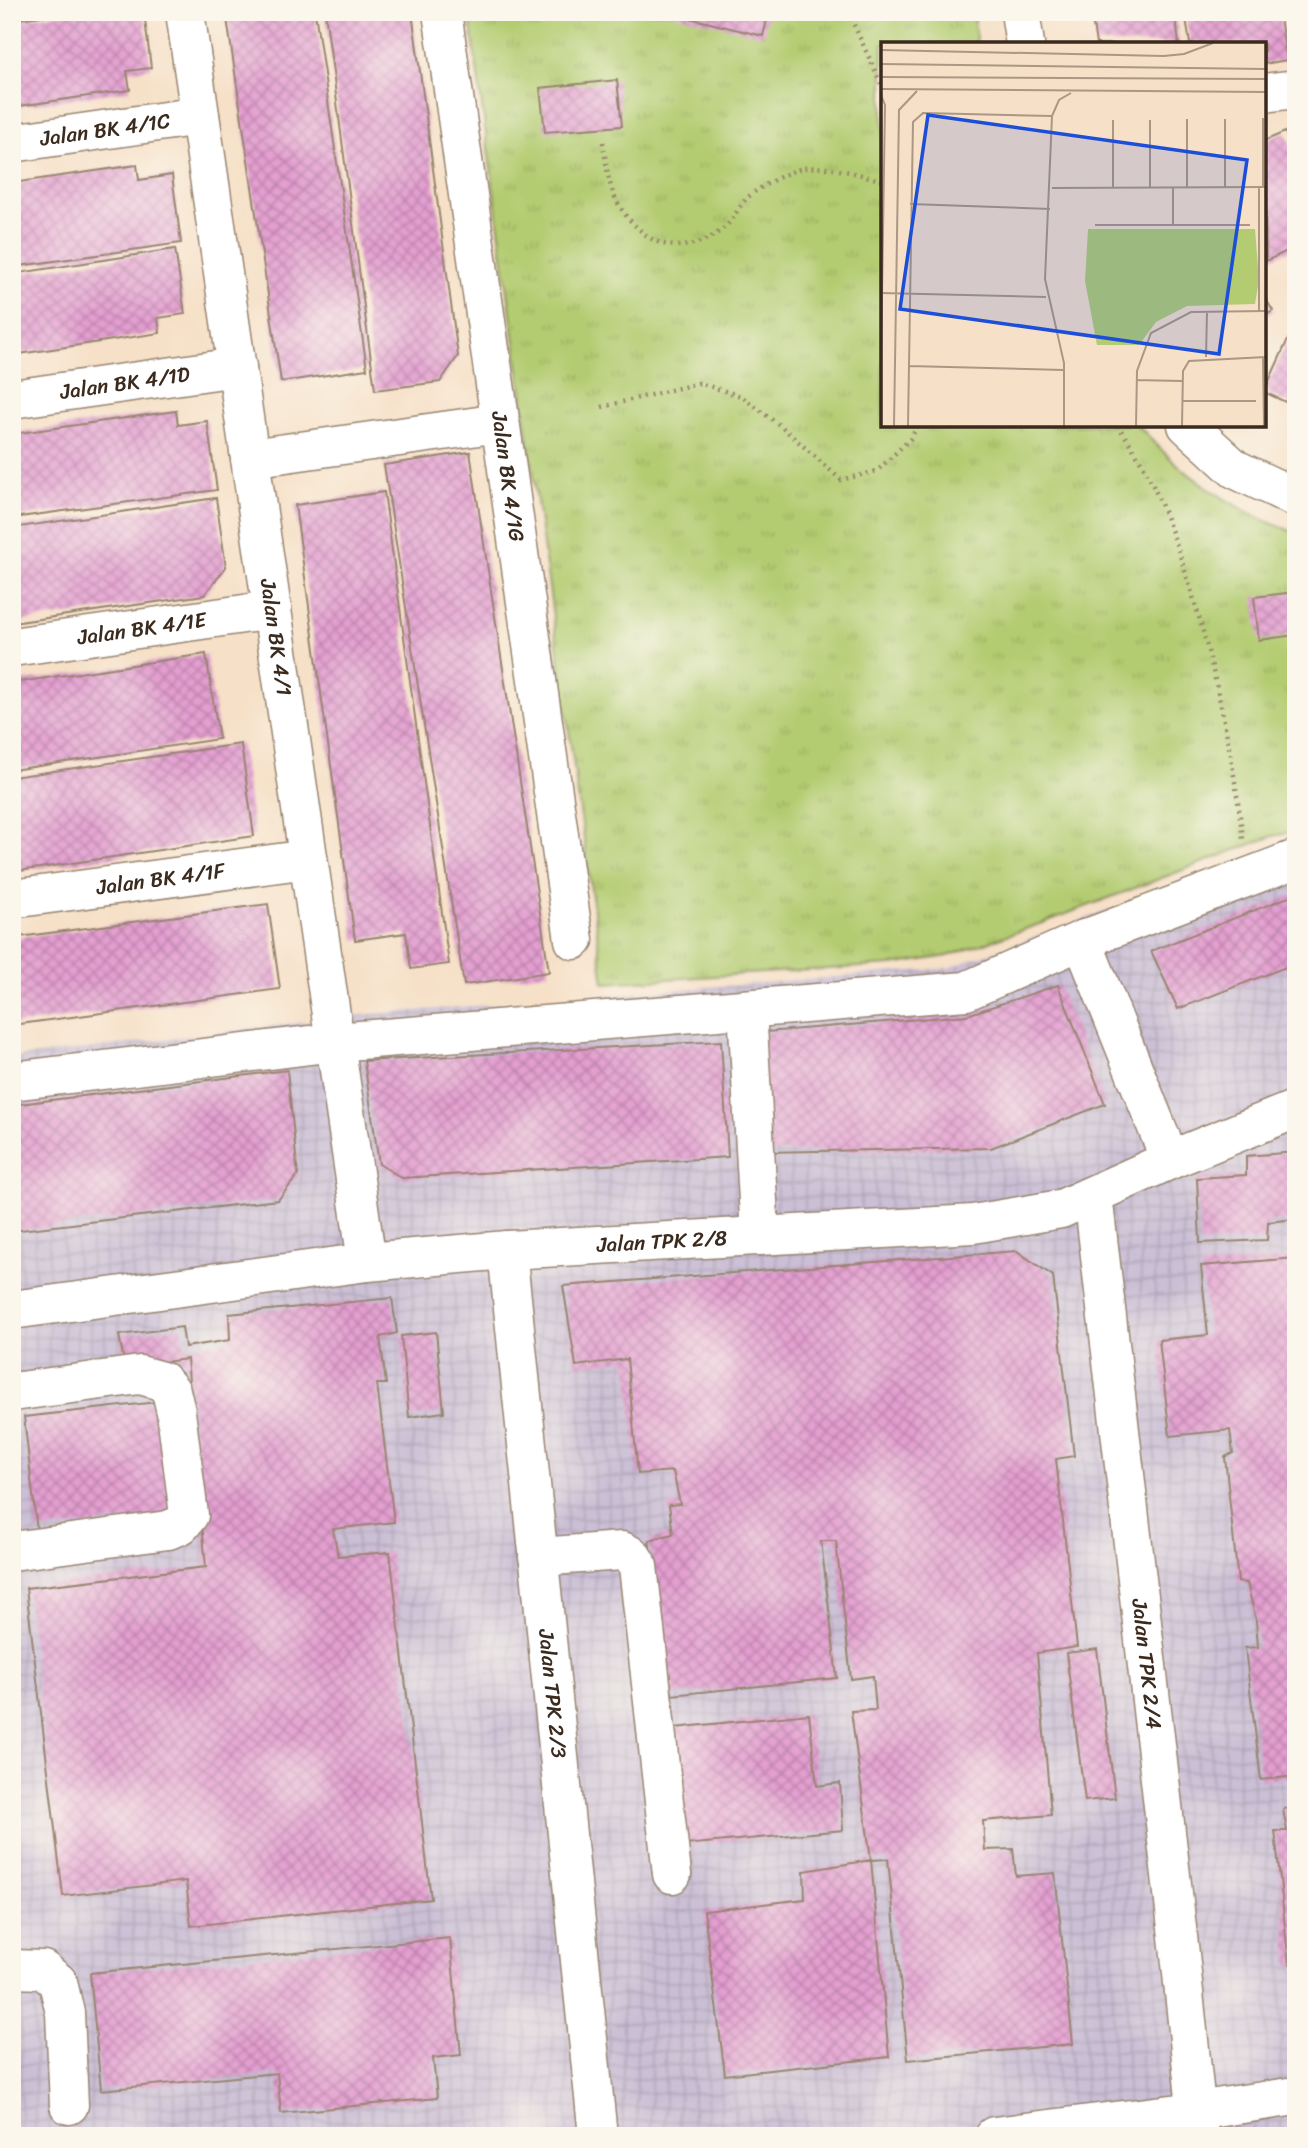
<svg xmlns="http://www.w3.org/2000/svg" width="1308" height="2148" viewBox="0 0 1308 2148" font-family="Sriracha,sans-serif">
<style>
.industrial{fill:url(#industrial-grid)}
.grass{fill:url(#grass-tufts);stroke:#777b48;stroke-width:2}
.building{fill:url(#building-cross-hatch)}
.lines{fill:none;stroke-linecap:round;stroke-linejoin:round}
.minor-casing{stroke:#988572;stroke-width:41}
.path{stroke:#988572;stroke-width:4.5;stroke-dasharray:2 5;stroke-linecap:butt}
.minor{stroke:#fff;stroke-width:38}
.labels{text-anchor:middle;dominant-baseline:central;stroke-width:7;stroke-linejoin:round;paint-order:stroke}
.street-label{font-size:21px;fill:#3b2a1e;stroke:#fbf7ec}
.inset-road{fill:none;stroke:#ab9783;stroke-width:2}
.view{fill:#1d4ed8;fill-opacity:0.15;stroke:#1d4ed8;stroke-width:3.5}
.inset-edge{fill:none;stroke:#3b2a1e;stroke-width:3.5}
</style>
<defs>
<pattern id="industrial-grid" width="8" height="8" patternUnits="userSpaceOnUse" patternTransform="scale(1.75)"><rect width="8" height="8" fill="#cbbfd5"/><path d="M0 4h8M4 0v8" fill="none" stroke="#afa4b6"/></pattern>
<pattern id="grass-tufts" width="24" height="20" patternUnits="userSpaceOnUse" patternTransform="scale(1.75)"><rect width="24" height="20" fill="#b3cc71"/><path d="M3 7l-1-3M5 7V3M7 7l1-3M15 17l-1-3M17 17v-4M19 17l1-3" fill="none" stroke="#9baf61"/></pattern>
<pattern id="building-cross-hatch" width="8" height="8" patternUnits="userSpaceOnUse" patternTransform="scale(1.75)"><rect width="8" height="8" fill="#e49fd1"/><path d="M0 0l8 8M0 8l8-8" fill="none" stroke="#ba82a9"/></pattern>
</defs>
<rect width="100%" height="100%" fill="#fbf7ec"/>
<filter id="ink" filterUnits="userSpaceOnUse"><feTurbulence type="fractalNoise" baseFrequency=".0143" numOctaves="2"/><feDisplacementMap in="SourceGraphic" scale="14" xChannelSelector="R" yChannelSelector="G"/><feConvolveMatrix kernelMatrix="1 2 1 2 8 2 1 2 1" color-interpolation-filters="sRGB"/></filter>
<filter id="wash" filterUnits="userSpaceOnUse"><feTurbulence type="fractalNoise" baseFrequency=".00686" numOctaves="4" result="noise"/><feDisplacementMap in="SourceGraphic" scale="28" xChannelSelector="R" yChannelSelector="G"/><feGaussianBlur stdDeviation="1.57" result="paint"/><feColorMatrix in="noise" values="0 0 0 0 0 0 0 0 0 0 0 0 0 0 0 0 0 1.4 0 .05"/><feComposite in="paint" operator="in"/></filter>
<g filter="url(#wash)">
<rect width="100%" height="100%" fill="#f6e0c7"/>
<path class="industrial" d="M1296 843V2136H12V1058L362 1015 948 968Z"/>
<path class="grass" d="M469 12H973L977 44H883V425H1138C1178 473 1236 512 1296 533V831L1273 836 1045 922 948 956 892 965 604 983Z"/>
<g id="blocks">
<path class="building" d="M70 12H144L151 68 127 71 130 90 12 107V20Z
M226 12H315L367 369 281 382Z
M325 12H412L458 356 440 382 375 390Z
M665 12H769L763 36Z
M1091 12H1175L1179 44H1096Z
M1185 12H1279L1287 60 1264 64V44H1190Z
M617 80 622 126 545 132 540 88Z
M1285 132 1296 155V247L1266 261 1264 141Z
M137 165 139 180 172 175 181 243 12 267V183Z
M175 249 185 314 158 318 160 333 12 355V274Z
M1264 296 1273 311 1264 316Z
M1294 326 1296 327V407L1264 392Z
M176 411 178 425 207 421 217 490 12 518V434Z
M470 452 549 972 464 985 384 465Z
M384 492 449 964 411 969 406 933 355 940 295 505Z
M216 498 226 567 204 595 12 623V528Z
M1296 592V635L1259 640 1254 597Z
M206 654 219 739 12 770V683Z
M241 744 254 836 12 872V777Z
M1296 894V963L1178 1009 1151 951Z
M268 904 280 989 12 1025V938Z
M1058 985 1105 1104 991 1148 761 1152 753 1033 967 1015Z
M721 1041 728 1157 402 1178 379 1164 364 1061Z
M287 1070 298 1175 278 1200 12 1231V1105Z
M1296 1152V1219L1268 1222 1267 1240 1200 1243 1197 1178 1246 1175V1156Z
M1017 1251 1053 1276 1074 1456 1056 1459 1077 1647 1037 1653 1051 1815 983 1821 985 1850 1013 1849 1016 1876 1055 1873 1073 2044 908 2060 888 1859 871 1860 889 2057 725 2075 704 1911 805 1899 804 1871 871 1860 851 1711 876 1710 873 1676 851 1679 836 1541H821L837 1678 672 1695 649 1540 673 1534 669 1505 680 1504 673 1471 638 1474 627 1359 576 1366 563 1286Z
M1296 1258V1776L1261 1780 1245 1648 1258 1647 1256 1620 1247 1583 1238 1582 1225 1457 1233 1453 1230 1430 1170 1436 1159 1340 1208 1335 1201 1266Z
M392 1298 397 1333 380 1337 386 1384H377L394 1522 333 1529 338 1556 390 1552 431 1899 191 1926 186 1881 63 1896 26 1588 206 1567 187 1359 125 1367 119 1335 182 1327 185 1347 230 1340 229 1314Z
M436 1332 444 1412 409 1417 401 1336Z
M157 1402 170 1515 37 1531 24 1417Z
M1097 1649 1115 1798 1085 1801 1066 1653Z
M809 1714 817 1786 840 1783 843 1830 684 1845 675 1728Z
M1296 1807V1964L1289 1965 1275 1831H1287L1283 1809Z
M450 1938 461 2055 433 2058 437 2098 281 2113 277 2073 101 2090 90 1973Z"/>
</g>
</g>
<g filter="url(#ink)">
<use href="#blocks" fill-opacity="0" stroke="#988572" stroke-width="2"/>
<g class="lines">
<defs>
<g id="minor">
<path id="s1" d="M185 12 367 1262"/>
<path id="s2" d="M442 12 574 940"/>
<path d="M1020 12 1025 44"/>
<path d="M1264 93 1296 89"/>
<path id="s3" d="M12 143 200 116"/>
<path id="s4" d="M12 399 237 367"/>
<path d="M1187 425 1235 469 1296 498"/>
<path d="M250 458 500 423"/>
<path id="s5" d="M12 647 272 610"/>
<path id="s6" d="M12 899 308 859"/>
<path d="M1082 940 1170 1160"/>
<path d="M747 1009 760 1236"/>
<path d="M12 1081 335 1042 966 991 1082 940 1296 859"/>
<path id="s7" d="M1093 1195 1180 1954 1199 2136"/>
<path id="s8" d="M507 1250 598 2136"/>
<path id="s9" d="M12 1310 367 1262 507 1250 973 1224 1061 1209 1170 1160 1296 1109"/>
<path d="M12 1392 140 1375 162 1381 171 1391 176 1412 189 1515 181 1525 168 1530 12 1551"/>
<path d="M538 1557 622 1551 632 1556 638 1566 672 1874"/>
<path d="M12 1969 43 1970 58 1982 65 2013 69 2105"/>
<path d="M994 2136 1196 2111 1296 2096"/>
</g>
</defs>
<use href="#minor" class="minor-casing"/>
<path class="path" d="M848 12 883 88
M603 142C609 185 611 207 646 235 671 255 708 245 728 224 735 216 740 205 747 198 758 188 789 170 804 168 827 165 860 174 883 181
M602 407 699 383 741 396 782 427 841 480 877 471 911 438 918 425
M1117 425C1151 470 1169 521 1186 574 1214 662 1232 749 1243 839"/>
<use href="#minor" class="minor"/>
</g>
</g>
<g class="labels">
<g class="street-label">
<text stroke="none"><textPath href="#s3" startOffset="94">Jalan BK 4/1C</textPath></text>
<text stroke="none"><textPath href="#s4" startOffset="114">Jalan BK 4/1D</textPath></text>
<text stroke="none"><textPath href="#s2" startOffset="469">Jalan BK 4/1G</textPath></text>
<text stroke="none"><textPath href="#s5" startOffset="131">Jalan BK 4/1E</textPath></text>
<text stroke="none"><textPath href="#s1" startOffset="632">Jalan BK 4/1</textPath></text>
<text stroke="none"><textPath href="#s6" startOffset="150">Jalan BK 4/1F</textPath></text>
<text stroke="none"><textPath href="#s9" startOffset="654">Jalan TPK 2/8</textPath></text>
<text stroke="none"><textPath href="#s7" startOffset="472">Jalan TPK 2/4</textPath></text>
<text stroke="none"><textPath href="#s8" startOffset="446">Jalan TPK 2/3</textPath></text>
</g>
</g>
<g transform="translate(881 42)">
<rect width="385" height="385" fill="#f6e0c7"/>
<path d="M207 187H374L378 238 374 262 306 264 275 280 258 303H216L204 239Z" fill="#b3cc71"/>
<path class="inset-road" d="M0 8 283 14 303 12 332 1M0 22 385 27M0 35 385 37M0 47 385 50M0 53 4 63 0 318M382 76V145M306 77V145M344 77V145M269 145V78M292 145V183M378 145V269M171 146 385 145M232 146V78M29 162 169 167M214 183H369M0 251 165 255M325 315 326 269M382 315 383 384M28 324 183 328M255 338 301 339M301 359H375M13 384 18 68 36 49M27 384 32 80 42 71 171 74M183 384V321L164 237 171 74 178 58 190 51M255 384 256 329 270 291 310 270 385 269M301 384 302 329 308 319 385 315"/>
<path class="view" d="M47 73 366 118 338 312 19 267Z"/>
<rect width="385" height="385" class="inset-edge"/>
</g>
<rect width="1308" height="2148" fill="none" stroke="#fbf7ec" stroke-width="42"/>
</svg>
